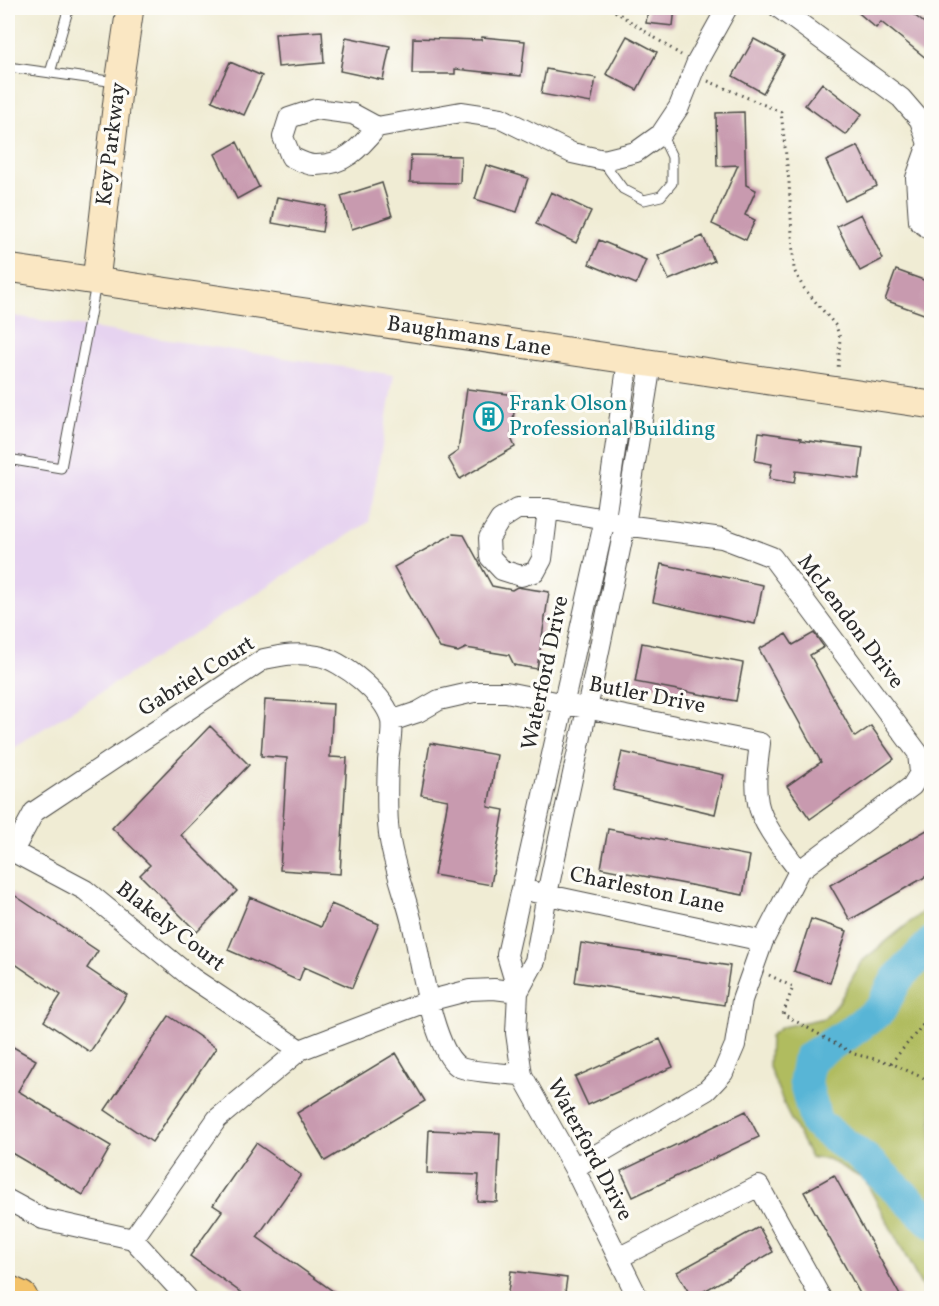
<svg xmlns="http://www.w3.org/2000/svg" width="939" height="1306" viewBox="0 0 939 1306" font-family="Vollkorn,serif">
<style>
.built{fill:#e6d3f0}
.green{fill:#b0bc5e;stroke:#6e7444;stroke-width:1.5}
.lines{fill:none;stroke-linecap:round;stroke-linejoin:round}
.river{stroke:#58b5d6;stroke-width:33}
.building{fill:#c89aaf}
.lane-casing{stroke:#494844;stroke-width:11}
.street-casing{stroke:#494844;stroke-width:22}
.secondary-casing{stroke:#494844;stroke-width:29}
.highway-casing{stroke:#494844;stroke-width:35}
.path{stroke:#494844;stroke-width:3;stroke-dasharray:1.5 4.5;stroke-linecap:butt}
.lane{stroke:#fff;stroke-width:9}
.street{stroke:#fff;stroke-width:20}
.secondary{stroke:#fae7c3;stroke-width:27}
.highway{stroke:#f3c26a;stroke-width:33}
.labels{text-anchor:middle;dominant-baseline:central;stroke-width:6;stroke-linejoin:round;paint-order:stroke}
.street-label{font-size:22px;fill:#2b2b2b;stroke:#fdfcf7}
.culture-label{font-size:22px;fill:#0d838f;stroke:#fdfcf7;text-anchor:start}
</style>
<rect width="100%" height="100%" fill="#fdfcf7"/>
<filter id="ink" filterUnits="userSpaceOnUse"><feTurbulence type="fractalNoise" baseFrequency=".0167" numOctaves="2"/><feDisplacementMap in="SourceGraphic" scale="12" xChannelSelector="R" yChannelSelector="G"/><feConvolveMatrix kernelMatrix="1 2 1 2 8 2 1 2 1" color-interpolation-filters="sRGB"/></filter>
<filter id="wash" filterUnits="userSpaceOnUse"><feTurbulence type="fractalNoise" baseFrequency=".008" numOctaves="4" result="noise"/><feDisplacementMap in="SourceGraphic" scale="24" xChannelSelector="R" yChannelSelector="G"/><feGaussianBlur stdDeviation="1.35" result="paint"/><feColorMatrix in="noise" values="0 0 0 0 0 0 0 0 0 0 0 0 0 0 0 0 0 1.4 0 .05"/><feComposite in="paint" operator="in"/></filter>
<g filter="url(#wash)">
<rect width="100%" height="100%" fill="#f0ecd4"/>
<path class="built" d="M8 315 394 375 369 522 8 751Z"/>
<path class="green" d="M931 905 932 1298H928L865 1180 828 1159 811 1158 788 1114 769 1067 770 1036 782 1027 824 1018 839 1002 861 962Z"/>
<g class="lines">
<path class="river" d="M932 943 897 979 880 1010 849 1033 809 1058 805 1081 816 1123 866 1160 932 1222"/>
</g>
<g id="blocks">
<path class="building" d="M648 8H675L673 26 646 23Z
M853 8H905L932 29V63L881 22 876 28Z
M322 31 324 63 278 67 275 34Z
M627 36 657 52 637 90 606 74Z
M346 37 390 46 383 80 340 71Z
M482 37 525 41 521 76 455 69V74H412L413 38 481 40Z
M754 39 784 55 763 93 733 76Z
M230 62 262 76 244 115 212 101Z
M546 69 596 78 591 103 541 94Z
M822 83 862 114 846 135 805 105Z
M744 112 746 185 756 190 745 215 755 220 746 240 712 224 738 165 717 166 716 113Z
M237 142 259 187 237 199 215 154Z
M858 146 877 186 845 201 826 161Z
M411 155 461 156 460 183 410 182Z
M486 165 528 178 517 212 475 199Z
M382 183 392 216 352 229 341 196Z
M551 192 591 211 576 243 536 224Z
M277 197 326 206 322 232 272 223Z
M861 214 883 259 860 271 837 226Z
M703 236 714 261 669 280 658 256Z
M599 240 646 260 636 284 589 264Z
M896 270 932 283V317L885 300Z
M467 389 516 395 511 438 515 447 460 479 448 458 458 451Z
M759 432 801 438V440L863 448 859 479 796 471 794 483 769 479 772 464 755 461Z
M453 534 464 535 492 586 512 590 517 587 523 588 549 592 537 669 514 665 509 655 466 648 458 652 440 648 394 567Z
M661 564 763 585 755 624 653 602Z
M814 633 824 647 810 655 855 737 871 726 894 759 810 819 787 786 821 762 759 649 786 634 793 645Z
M642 643 743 663 736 701 635 682Z
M265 700 333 704 330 757 347 758 340 874 280 870 287 758 261 756Z
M210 726 249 765 181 835 237 891 197 932 140 875 150 865 112 828Z
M430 743 497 755 488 807 504 810 491 885 434 875 448 800 421 795Z
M622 752 724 775 715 814 613 790Z
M932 827V873L850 920 830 885Z
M608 829 750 856 743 895 601 868Z
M8 891 98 951 87 968 127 995 90 1052 44 1021 61 995 8 959Z
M250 897 321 927 331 904 379 924 352 988 304 967 299 981 228 950Z
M811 919 847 931 830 983 794 971Z
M581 943 730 966 724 1005 575 982Z
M169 1016 216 1048 152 1142 105 1110Z
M660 1039 673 1067 588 1105 575 1077Z
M8 1044 36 1060 18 1091 111 1146 83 1195 8 1151Z
M396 1053 425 1101 325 1161 297 1113Z
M746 1111 759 1137 633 1197 621 1171Z
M429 1130 500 1133 497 1202 477 1201 479 1175 427 1173Z
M256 1143 301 1175 257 1237 344 1299H250L190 1256 222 1211 213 1205Z
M834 1175 902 1299H863L804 1192Z
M759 1227 773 1252 692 1298 677 1272Z
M511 1271 567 1278 564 1299H507Z"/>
</g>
</g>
<g filter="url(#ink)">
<use href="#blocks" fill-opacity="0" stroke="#494844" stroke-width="1.5"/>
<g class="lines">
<defs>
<path id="lane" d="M8 67 116 82
M50 73 67 14
M604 160 609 170 623 189 644 200 661 196 672 183V157L661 134
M8 459 61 468 96 284"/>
<path id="street" d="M779 8 901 98 920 120 928 144 932 147
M377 127 353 114 316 109 289 118 283 137 291 157C298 160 307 165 314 165 344 166 360 148 377 127L461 112 501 118 572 153 604 160 636 152 661 134 679 107 697 62 727 8
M928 144 916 178 919 221 932 231
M628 361 605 519 507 955 518 992 516 1033 522 1075 574 1168 638 1298
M548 509 542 559 535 572 521 576 502 570 490 557 489 538 500 520 517 509H548L605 519 625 525 722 538 772 557 918 753 920 773 912 786 799 871 763 941 742 1000 735 1045 723 1073 707 1090 574 1168
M391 721 418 712 439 700 474 692H506L760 743C758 762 754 783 758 803 762 825 786 853 799 871
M8 849 85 890 192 978 300 1050
M13 851 34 812 264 659C283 655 299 652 318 656 342 660 386 696 391 720 393 733 389 749 388 761 387 785 386 810 389 834 393 866 406 896 413 927 420 957 433 1051 459 1067 468 1072 510 1074 522 1075
M534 892 763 941
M518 992 535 961 547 894 587 709 625 525 651 364
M8 1200 43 1219 133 1239
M618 1258 759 1186 821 1298
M187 1298 133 1239 217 1119 300 1050 428 1001 470 990 494 989 518 992"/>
<path id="secondary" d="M8 268 932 405
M96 281 119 83 130 8"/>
<path id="highway" d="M8 1292 21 1298"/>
</defs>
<use href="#lane" class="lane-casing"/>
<use href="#street" class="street-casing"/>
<use href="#secondary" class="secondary-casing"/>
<use href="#highway" class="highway-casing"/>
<path class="path" d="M359 8 405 11 434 8
M610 8 681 55
M708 81 781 112 789 182 794 270 803 287 836 326 840 338 838 370
M769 975 793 987 783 1014 854 1054 891 1063 932 1082
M891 1063 932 1014"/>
<use href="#lane" class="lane"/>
<use href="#street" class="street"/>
<use href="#secondary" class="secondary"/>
<use href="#highway" class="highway"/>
</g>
</g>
<defs>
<symbol id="building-ring" viewBox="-11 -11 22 22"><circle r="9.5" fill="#fdfcf7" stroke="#0f9aa8" stroke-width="1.5"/><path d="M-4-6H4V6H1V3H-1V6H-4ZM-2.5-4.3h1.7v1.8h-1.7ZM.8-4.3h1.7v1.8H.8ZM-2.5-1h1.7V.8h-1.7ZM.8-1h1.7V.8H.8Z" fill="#0f9aa8"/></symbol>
</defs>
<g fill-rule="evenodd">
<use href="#building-ring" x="472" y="400" width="33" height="33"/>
</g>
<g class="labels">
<g class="street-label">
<text transform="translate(112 144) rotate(-83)">Key Parkway</text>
<text transform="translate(469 337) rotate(9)">Baughmans Lane</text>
<text transform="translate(850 622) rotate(53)">McLendon Drive</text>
<text transform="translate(546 673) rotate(-78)">Waterford Drive</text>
<text transform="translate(197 677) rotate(-32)">Gabriel Court</text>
<text transform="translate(647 696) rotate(11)">Butler Drive</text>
<text transform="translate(647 891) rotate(12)">Charleston Lane</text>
<text transform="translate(170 927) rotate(38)">Blakely Court</text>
<text transform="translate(589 1150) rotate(62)">Waterford Drive</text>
</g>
<g class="culture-label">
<text x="509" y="404">Frank Olson<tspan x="509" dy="25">Professional Building</tspan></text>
</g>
</g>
<rect width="939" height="1306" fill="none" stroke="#fdfcf7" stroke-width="30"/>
</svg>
